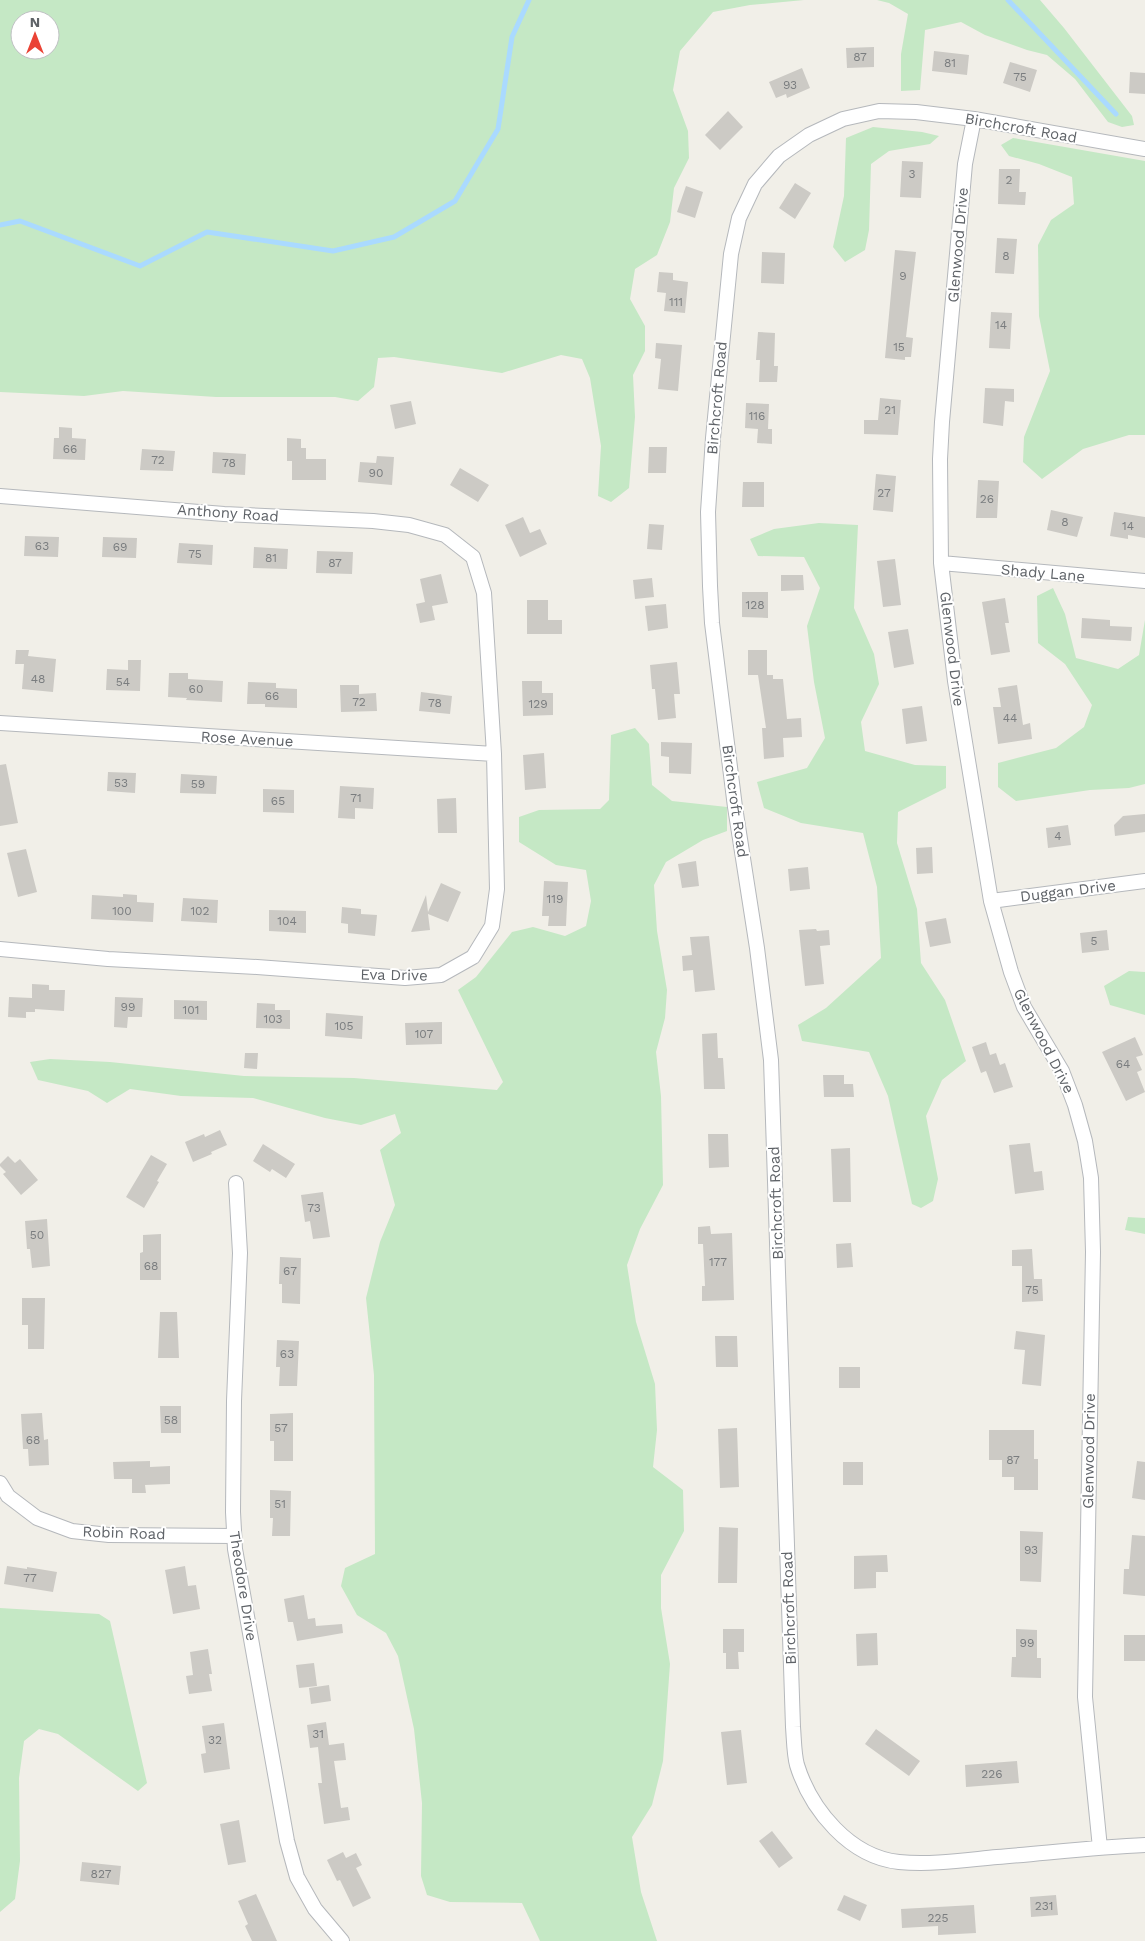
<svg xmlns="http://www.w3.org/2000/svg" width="1145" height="1941" viewBox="0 0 1145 1941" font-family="'Work Sans',sans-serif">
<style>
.green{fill:#c5e8c5;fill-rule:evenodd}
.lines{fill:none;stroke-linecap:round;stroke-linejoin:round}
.stream{stroke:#aadaff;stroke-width:5}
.building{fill:#cccac5}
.minor-casing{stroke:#b5b8bc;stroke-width:16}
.minor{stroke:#fff;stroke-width:14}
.labels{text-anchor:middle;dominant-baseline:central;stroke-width:4;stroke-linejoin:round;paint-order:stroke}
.number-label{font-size:12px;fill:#7a7d7f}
.street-label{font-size:15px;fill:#5f6368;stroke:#fff}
</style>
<rect width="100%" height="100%" fill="#f1efe8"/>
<path class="green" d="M0 0H804L750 5 713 12 680 51 673 90 688 131 689 158 674 188 670 222 657 255 635 269 630 299 645 326V351L633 375 635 417 629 488 611 502 598 496 601 446 590 378 582 359 561 355 502 373 394 357 378 358 374 387 358 401 335 397H216L123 391 84 396 0 392ZM20 20H50V50H20Z
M877 0H1040L1064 28 1132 116 1134 125 1122 127 1108 122 1075 79 1047 55 1027 50 985 35 961 22 925 30 920 90 901 91V54L908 14 889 3Z
M873 127 922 132 939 136 930 144 889 151 871 164 869 230 865 250 845 262 833 247 844 196 846 138Z
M1013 138 1145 161V435H1129L1083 449 1042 479 1023 462 1024 437 1050 371 1039 316 1038 245 1051 220 1074 204 1072 177 1039 164 1009 156 1001 145Z
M819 523 858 525 854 608 874 654 879 684 861 722 865 751 915 765 946 766V788L898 812 897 843 917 909 921 963 945 1000 966 1061 942 1080 926 1116 938 1179 933 1201 921 1208 912 1204 888 1096 869 1052 802 1041 798 1025 826 1008 881 958 877 887 863 833 801 823 764 808 757 782 807 768 825 738 814 682 807 626 820 588 804 557 758 556 750 539 774 529Z
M1053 588 1065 614 1076 658 1118 669 1139 655 1145 620V784L1129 788 1090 790 1016 801 998 787V763L1056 748 1084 727 1092 705 1065 664 1038 643 1037 596Z
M635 728 649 744 652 785 672 801 727 807V831L703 840 666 862 654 885 657 931 667 990 665 1018 656 1052 661 1096 663 1185 640 1229 627 1265 636 1322 655 1384 657 1430 653 1467 683 1490 684 1531 661 1575V1608L670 1664 663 1761 652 1805 632 1837 641 1892 657 1941H540L522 1903 450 1902 427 1895 421 1876 422 1803 414 1729 398 1656 386 1633 357 1615 341 1586 345 1568 375 1554 374 1375 366 1298 380 1242 395 1205 380 1150 401 1133 395 1114 361 1125 325 1118 253 1098 181 1096 130 1089 107 1103 88 1091 38 1080 30 1062 50 1059 110 1062 244 1076 354 1078 497 1090 503 1082 458 990 476 977 512 932 533 927 565 936 586 926 591 901 586 870 556 865 519 842V817L539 810 600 809 609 800 611 735Z
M1129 971 1145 972V1015L1110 1005 1104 986Z
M1128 1217 1145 1218V1234L1125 1230Z
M0 1608 99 1614 110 1621 147 1783 138 1791 58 1734 39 1729 24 1741 19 1778 20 1861 15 1899 0 1912Z"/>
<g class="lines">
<path class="stream" d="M1008 0 1116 114
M0 225 20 221 140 266 207 232 333 251 394 237 455 201 498 129 512 37 529 0"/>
</g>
<path class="building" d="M874 47V67L847 68 846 48Z
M934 51 969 55 967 75 932 71Z
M1010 62 1037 70 1030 92 1003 83Z
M802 68 810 88 787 98 786 94 776 98 769 82Z
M1130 72 1145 73V94L1129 93Z
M728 111 743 127 720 150 705 135Z
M902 161 923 162 921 198 900 197Z
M999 169H1020L1019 192H1026L1025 205 998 204Z
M795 183 811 193 795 219 779 208Z
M686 186 703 192 695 218 677 212Z
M997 238 1017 239 1014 274 995 273Z
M895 250 916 252 906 337 913 338 911 357H905V360L885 358Z
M762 252 785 253 784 284 761 283Z
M659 272 673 273V280L688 282 685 313 664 311 666 293 657 292Z
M991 312 1012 313 1010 349 989 348Z
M758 332 775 333 774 366H778L777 382H759L760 360H756Z
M656 343 682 345 678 391 658 389 661 359 655 358Z
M985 388 1014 389V402L1005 401 1003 426 983 423Z
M880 398 901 400 898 435 864 434V420H878Z
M411 401 416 424 395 429 390 405Z
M746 403 769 404 768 429H772V444L757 443 758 429 745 428Z
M59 427 72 428V438L86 439 85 460 53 459 54 438H59Z
M287 438 301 439V448H306V459H326V480H292V461H287Z
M649 447H667L666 473H648Z
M142 449 175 451 173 471 140 470Z
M213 452 246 454 245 475 212 473Z
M377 456 394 457 392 485 358 482 360 462 376 463Z
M460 468 489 485 478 502 450 485Z
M876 474 896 476 893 512 873 510Z
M978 480 999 481 997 518H976Z
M743 482H764V507H742Z
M1051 510 1083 517 1077 537 1047 530Z
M1114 512 1145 517V538L1128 535V539L1110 536Z
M523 517 530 533 540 529 547 544 520 557 505 525Z
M649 524 664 525 662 550 647 549Z
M25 536 59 537 58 557 24 556Z
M103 537 137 538 136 558 102 557Z
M179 543 213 545 212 565 177 563Z
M254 547 288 549 287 569 253 568Z
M317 551 353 552 352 574 316 573Z
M895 559 901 605 883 607 877 561Z
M441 574 448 603 432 606 435 620 420 623 416 604 425 602 420 579Z
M781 575H803L804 590 781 591Z
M652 578 654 597 635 599 633 580Z
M742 592H768V618L742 617Z
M1005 598 1009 623H1005L1010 652 991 655 982 602Z
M527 600H548V620H562V634H527Z
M666 604 668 628 648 631 645 606Z
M1082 618 1110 620V626L1132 627 1131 641 1081 638Z
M908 629 914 664 894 668 888 632Z
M16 650H29L28 656 56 659 53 692 22 689 24 664H15Z
M748 650H767V675H773V679H783L787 719 801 718 802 737 783 738 784 757 764 759 762 728H766L758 675H748Z
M128 660H141L140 691 106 690 107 669 128 670Z
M677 662 680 694H674L676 718 658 720 655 689H652L650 665Z
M169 673H188V679L223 681 222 702 186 700 187 698 168 697Z
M522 681H542V693H553V715L523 716Z
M248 682 276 683V688L297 689V708L265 707V704H247Z
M340 685H359V694L376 693 377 711 341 712Z
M1017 685 1023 725 1030 723 1032 739 998 744 993 707H1001L998 688Z
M421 692 452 696 450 714 419 711Z
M922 706 927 741 906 744 902 709Z
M661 742 692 743 691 774 669 773V757L661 756Z
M544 753 546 788 525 790 523 755Z
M6 764 18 823 0 826V765Z
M108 772 136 773 135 793 107 791Z
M181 774 217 776 216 794 180 793Z
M340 786 374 788 373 809 355 808V819L338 818Z
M263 789 294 790V813L263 812Z
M456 798 457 833H438L437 799Z
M1145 814V832L1115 836 1114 825 1123 816Z
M1068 825 1071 845 1048 848 1046 828Z
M932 847 933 873 917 874 916 848Z
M26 849 37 892 18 897 7 853Z
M696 861 699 886 682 888 678 864Z
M808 867 810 889 790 891 788 869Z
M544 881 568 882 566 926H548L549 916H542Z
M441 883 461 892 448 922 428 914 430 930 411 932 426 895 428 912Z
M123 894 137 895V902L154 903 153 922 91 919 92 895 123 897Z
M183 898 218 900 217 923 181 921Z
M342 907 361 909V914L377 915 375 936 348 933V924L341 923Z
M269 910 306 911V933L269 931Z
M946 918 951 943 930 947 925 922Z
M816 929 817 931 829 930 830 945 820 946 824 984 805 986 799 930Z
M1107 930 1109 950 1082 953 1080 933Z
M709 936 715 990 695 992 693 970 683 971 682 956 692 955 690 937Z
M32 984 49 985V990H65L64 1011 35 1009V1012H26V1018L8 1017 9 997 32 998Z
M115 997 143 998 142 1017H128L127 1028 114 1027Z
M174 1000 207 1001V1020L174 1019Z
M257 1003 275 1004V1010H290V1029L256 1028Z
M326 1013 363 1016 362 1039 325 1036Z
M442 1022V1044L406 1045 405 1023Z
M717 1033 718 1058H723L725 1089H704L702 1034Z
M1135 1037 1143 1055 1136 1057 1142 1070 1137 1072 1145 1092 1126 1101 1102 1052Z
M986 1042 990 1055 996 1053 1000 1065 1005 1063 1013 1087 994 1093 986 1071 981 1073 972 1047Z
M245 1053H258L257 1069 244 1068Z
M823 1075H844V1084H853L854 1097H824Z
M220 1130 227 1145 211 1152 212 1154 193 1162 185 1142 204 1134 205 1137Z
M708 1134H728L729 1167 709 1168Z
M1030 1143 1034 1172 1042 1171 1044 1190 1015 1194 1009 1145Z
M263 1144 295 1164 286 1178 272 1169 270 1172 253 1161Z
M850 1148 851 1202H833L831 1149Z
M151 1155 167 1164 157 1181 159 1182 144 1208 126 1197Z
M8 1156 15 1163 20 1159 38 1180 21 1195 3 1174 6 1172 0 1166V1164Z
M323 1192 330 1237 313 1239 310 1221 305 1222 301 1195Z
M47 1219 50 1266 32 1268 30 1249H27L25 1221Z
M710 1226 711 1234 732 1233 734 1300 702 1301V1286H705L703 1244H698V1227Z
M161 1234V1280H140V1253L143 1252V1235Z
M851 1243 853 1267 837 1268 836 1244Z
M1032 1249 1034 1279H1042L1043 1301 1022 1302V1266H1012V1250Z
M280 1257 301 1258 300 1304 282 1303V1284H279Z
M22 1298H45L44 1349H28V1325H22Z
M160 1312H177L179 1358H158Z
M1016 1331 1045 1335 1041 1386 1022 1384 1025 1350 1014 1349Z
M715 1336H737L738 1367H716Z
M277 1340 299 1341 297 1386H279L280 1367H276Z
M839 1367H860V1388H839Z
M160 1406H181V1433H161Z
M42 1413 44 1440 48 1439 49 1465 29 1466 28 1449H23L21 1414Z
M293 1413V1461H274V1441H270V1414Z
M737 1428 739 1487 720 1488 718 1429Z
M989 1430H1034V1459H1038V1490H1014V1477H1002V1460H989Z
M150 1461V1467L170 1466V1484L145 1485 146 1493H132V1479H114L113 1462Z
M1137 1461 1145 1462V1500L1132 1498Z
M843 1462H863V1485H843Z
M270 1490 291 1491 290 1536H272L273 1518H270Z
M719 1527 738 1528 737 1583H718Z
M1020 1531 1043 1532 1041 1582 1020 1581Z
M1132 1535 1145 1536V1596L1123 1594 1124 1569H1129Z
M887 1555 888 1572H876V1588L854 1589V1556Z
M7 1566 27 1569V1567L57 1572 53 1592 4 1584Z
M185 1566 188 1586 196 1585 200 1609 173 1614 165 1570Z
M304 1595 308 1619 315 1618 316 1626 342 1624 343 1633 297 1641 293 1622H288L284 1599Z
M723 1629H744V1652H738L739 1669H726V1653H723Z
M1016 1629 1037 1630V1658H1041V1678L1011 1677 1012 1657H1016Z
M877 1633 878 1665 857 1666 856 1634Z
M1124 1635H1145V1661H1124Z
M208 1649 212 1674H209L212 1691 189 1694 186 1676 193 1675 190 1652Z
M314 1663 317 1686 299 1688 296 1665Z
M329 1685 331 1701 311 1704 309 1688Z
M326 1722 329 1745 344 1743 346 1760 334 1761 341 1808 348 1807 350 1820 324 1824 318 1783H322L318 1747 310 1748 307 1725Z
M224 1723 230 1769 204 1773 201 1754 206 1753 202 1726Z
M876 1729 920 1761 909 1776 865 1744Z
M741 1730 747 1783 727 1785 721 1732Z
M1017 1761 1019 1783 966 1787 965 1765Z
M239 1820 246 1862 228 1865 220 1824Z
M772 1831 793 1858 779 1868 759 1841Z
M343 1852 346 1858 356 1853 362 1865 356 1868 371 1898 353 1907 340 1880 337 1881 327 1860Z
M82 1862 121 1866 119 1885 80 1881Z
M256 1894 277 1941H252L245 1926 248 1924 238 1901Z
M844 1895 867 1905 860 1921 837 1910Z
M1056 1895 1058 1915 1031 1917 1030 1897Z
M974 1905 976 1933 938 1935V1926L902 1928 901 1909Z"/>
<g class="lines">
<defs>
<path id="minor" d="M974 119 965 164 942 422 940 459 941 563 955 681 991 901 1011 972 1024 1007 1062 1071 1075 1105 1085 1141 1091 1178 1093 1252 1085 1697 1100 1848
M1145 149 974 119 916 112 879 111 843 119 809 135 779 156 755 184 739 218 731 254 713 438 708 512 710 586 712 623 735 807 757 948 771 1060 793 1727C794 1739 794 1754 797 1765 811 1810 850 1857 899 1862 932 1865 965 1860 997 1857 1047 1853 1096 1847 1145 1845
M0 496 224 514 373 521 409 525 445 535 473 557 484 593 494 754 497 889 492 926 473 957 441 975 405 978 257 967 108 959 0 949
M941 563 1145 581
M0 723 494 754
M991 901 1145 881
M236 1183 240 1253 234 1401 233 1512 235 1549 287 1841 297 1877 315 1909 342 1941
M0 1483 8 1496 37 1518 72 1531 109 1535 234 1536"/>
</defs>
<use href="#minor" class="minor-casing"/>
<use href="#minor" class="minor"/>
</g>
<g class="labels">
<g class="number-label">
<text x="860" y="57">87</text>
<text x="950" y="63">81</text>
<text x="1020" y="77">75</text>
<text x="790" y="85">93</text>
<text x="912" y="174">3</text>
<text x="1009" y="180">2</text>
<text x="1006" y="256">8</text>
<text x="903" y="276">9</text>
<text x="676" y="302">111</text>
<text x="1001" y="325">14</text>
<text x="899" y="347">15</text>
<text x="890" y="410">21</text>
<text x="757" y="416">116</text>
<text x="70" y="449">66</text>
<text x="158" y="460">72</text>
<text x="229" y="463">78</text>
<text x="376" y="473">90</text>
<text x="884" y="493">27</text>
<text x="987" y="499">26</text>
<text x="1065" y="522">8</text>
<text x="1128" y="526">14</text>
<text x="42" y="546">63</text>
<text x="120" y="547">69</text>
<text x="195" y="554">75</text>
<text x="271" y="558">81</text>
<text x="335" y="563">87</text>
<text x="755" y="605">128</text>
<text x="38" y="679">48</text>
<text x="123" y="682">54</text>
<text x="196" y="689">60</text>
<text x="272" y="696">66</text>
<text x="359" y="702">72</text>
<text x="435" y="703">78</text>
<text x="538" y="704">129</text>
<text x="1010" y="718">44</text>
<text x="121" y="783">53</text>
<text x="198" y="784">59</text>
<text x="356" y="798">71</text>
<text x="278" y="801">65</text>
<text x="1058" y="836">4</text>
<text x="555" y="899">119</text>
<text x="122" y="911">100</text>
<text x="200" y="911">102</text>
<text x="287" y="921">104</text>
<text x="1094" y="941">5</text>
<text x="128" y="1007">99</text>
<text x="191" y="1010">101</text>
<text x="273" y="1019">103</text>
<text x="344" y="1026">105</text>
<text x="424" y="1034">107</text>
<text x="1123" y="1064">64</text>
<text x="314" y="1208">73</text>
<text x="37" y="1235">50</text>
<text x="718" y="1262">177</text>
<text x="151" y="1266">68</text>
<text x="290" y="1271">67</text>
<text x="1032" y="1290">75</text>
<text x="287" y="1354">63</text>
<text x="171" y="1420">58</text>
<text x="281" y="1428">57</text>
<text x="33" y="1440">68</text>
<text x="1013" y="1460">87</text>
<text x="280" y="1504">51</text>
<text x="1031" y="1550">93</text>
<text x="30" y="1578">77</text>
<text x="1027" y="1643">99</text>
<text x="318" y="1734">31</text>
<text x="215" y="1740">32</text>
<text x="992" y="1774">226</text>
<text x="101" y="1874">827</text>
<text x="1044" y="1906">231</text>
<text x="938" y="1918">225</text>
</g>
<g class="street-label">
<text transform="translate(1021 128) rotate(10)">Birchcroft Road</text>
<text transform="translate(958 245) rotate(-85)">Glenwood Drive</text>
<text transform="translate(717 398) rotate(-85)">Birchcroft Road</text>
<text transform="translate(228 513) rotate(4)">Anthony Road</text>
<text transform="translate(1043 573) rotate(5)">Shady Lane</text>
<text transform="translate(952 649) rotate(83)">Glenwood Drive</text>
<text transform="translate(247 739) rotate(3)">Rose Avenue</text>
<text transform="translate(735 801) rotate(82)">Birchcroft Road</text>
<text transform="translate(1068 891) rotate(-7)">Duggan Drive</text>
<text transform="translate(394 975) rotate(1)">Eva Drive</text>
<text transform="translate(1044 1041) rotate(63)">Glenwood Drive</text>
<text transform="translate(776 1203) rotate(-92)">Birchcroft Road</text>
<text transform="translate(1089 1451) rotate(-89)">Glenwood Drive</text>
<text transform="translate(124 1533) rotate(2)">Robin Road</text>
<text transform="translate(243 1586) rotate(81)">Theodore Drive</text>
<text transform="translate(789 1608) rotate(-92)">Birchcroft Road</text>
</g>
</g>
<g transform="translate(35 35)"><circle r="24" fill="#ffffff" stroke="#bfc1c3"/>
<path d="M0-4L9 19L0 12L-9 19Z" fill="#ea4335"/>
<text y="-8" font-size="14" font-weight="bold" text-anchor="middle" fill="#5f6368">N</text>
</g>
</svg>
